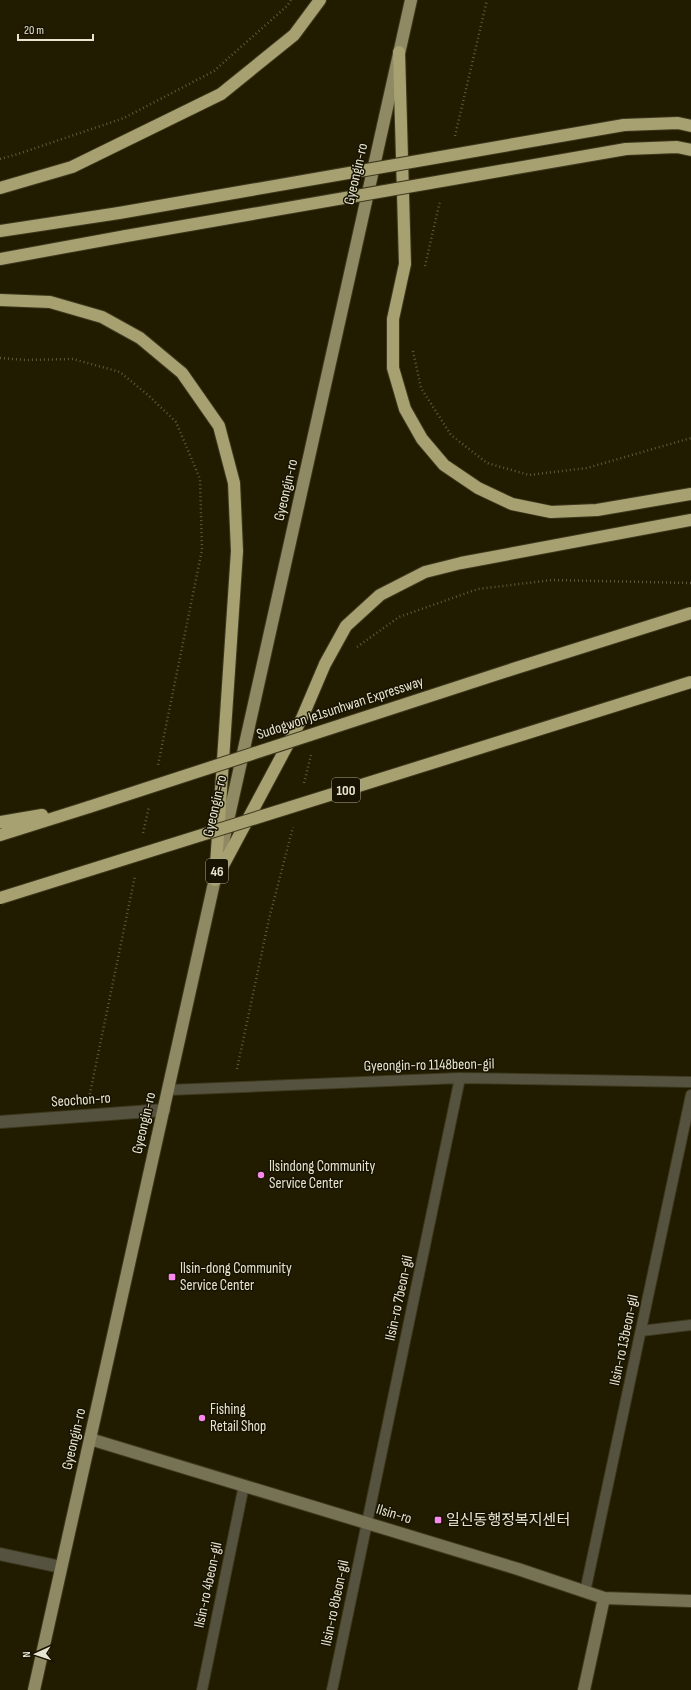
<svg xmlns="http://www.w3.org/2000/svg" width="691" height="1690" viewBox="0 0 691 1690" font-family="'Sofia Sans Condensed','Noto Sans KR',sans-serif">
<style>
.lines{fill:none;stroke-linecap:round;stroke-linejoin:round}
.lane-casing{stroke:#3d381d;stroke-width:12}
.street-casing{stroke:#3d381d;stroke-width:14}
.secondary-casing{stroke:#3d381d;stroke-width:14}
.primary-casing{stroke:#3d381d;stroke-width:14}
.highway-casing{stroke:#3d381d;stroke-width:14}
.path{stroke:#5e5a41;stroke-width:2.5;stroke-dasharray:1 3;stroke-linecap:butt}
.lane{stroke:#555340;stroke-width:10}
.street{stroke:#555340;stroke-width:12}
.secondary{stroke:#767254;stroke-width:12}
.primary{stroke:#908a64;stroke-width:12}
.highway{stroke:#a7a071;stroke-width:12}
.highway-bridge-casing{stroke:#3d381d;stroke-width:14;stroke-linecap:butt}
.highway-bridge{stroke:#a7a071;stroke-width:12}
.poi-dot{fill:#f888e9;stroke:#171300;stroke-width:1.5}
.labels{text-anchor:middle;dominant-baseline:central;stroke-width:3;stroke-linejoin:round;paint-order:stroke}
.shield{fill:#171300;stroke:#a9a693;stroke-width:1}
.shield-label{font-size:14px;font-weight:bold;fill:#e7e5d2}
.street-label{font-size:15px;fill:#e7e5d2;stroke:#171300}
.poi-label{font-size:15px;fill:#e7e5d2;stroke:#171300;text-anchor:start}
</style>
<rect width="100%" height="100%" fill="#211c00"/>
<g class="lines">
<defs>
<path id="lane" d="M168 1090 460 1078 691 1082
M641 1331 691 1325
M585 1592 691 1095
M202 1690 244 1485
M332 1690 460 1078"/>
<path id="street" d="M0 1122 164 1110
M0 1554 61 1567"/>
<path id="secondary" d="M90 1439 518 1569 604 1598 691 1601
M584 1690 604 1598"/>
<path id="primary" d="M34 1690 411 0"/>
<path id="highway" d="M399 52 405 264 393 319V368L405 409 422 439 444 465 478 488 512 504 551 512 597 510 691 494
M624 125 678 123 691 126
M626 149 677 147 691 150
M0 188 72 167 221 94 294 35 320 0
M0 231 119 213
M0 259 126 236
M0 300 50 302 102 317 140 338 182 373 219 426 234 483 237 551 215 880
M0 822 42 815
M0 835 89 807
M218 875 302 718 325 664 346 626 380 595 425 572 461 563 691 520"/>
</defs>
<use href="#lane" class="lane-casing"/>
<use href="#street" class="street-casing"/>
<use href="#secondary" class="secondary-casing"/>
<use href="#primary" class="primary-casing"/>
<use href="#highway" class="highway-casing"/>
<path class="path" d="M455 136 487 0
M0 159 18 154 124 118 214 71 287 6 291 0
M425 266 440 201
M413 351 421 388 451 435 487 463 529 475 587 468 691 438
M0 358 26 360 73 359 120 372 149 396 176 422 200 479 202 550 158 765
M357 647 399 617 478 589 552 580 691 583
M304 783 311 755
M143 833 149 807
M237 1069 269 919 293 827
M89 1098 135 876"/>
<use href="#lane" class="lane"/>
<use href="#street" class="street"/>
<use href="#secondary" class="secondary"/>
<use href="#primary" class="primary"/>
<use href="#highway" class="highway"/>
<defs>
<path id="highway-bridge" d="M119 213 624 125
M126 236 626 149
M89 807 513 669 691 613
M0 898 691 682"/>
</defs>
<use href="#highway-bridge" class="highway-bridge-casing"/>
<use href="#highway-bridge" class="highway-bridge"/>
</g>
<g class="poi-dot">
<circle cx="261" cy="1175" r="4"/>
<rect x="168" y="1273" width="8" height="8" rx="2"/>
<circle cx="202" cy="1418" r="4"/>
<rect x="434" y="1516" width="8" height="8" rx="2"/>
</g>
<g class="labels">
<g class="shield">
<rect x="332" y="778" width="28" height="24" rx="3"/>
<rect x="206" y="859" width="22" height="24" rx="3"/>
</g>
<g class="shield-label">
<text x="346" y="790">100</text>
<text x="217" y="871">46</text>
</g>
<g class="street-label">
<text transform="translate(356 174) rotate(-77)">Gyeongin-ro</text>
<text transform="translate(286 490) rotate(-77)">Gyeongin-ro</text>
<text transform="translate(340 708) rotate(-18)">Sudogwon Je1sunhwan Expressway</text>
<text transform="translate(215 806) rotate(-77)">Gyeongin-ro</text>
<text transform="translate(429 1065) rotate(-1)">Gyeongin-ro 1148beon-gil</text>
<text transform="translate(81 1100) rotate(-4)">Seochon-ro</text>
<text transform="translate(144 1123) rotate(-77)">Gyeongin-ro</text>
<text transform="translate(399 1298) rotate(-78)">Ilsin-ro 7beon-gil</text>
<text transform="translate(624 1340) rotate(-78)">Ilsin-ro 13beon-gil</text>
<text transform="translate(74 1439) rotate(-77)">Gyeongin-ro</text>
<text transform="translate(394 1514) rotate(17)">Ilsin-ro</text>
<text transform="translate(208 1585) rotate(-78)">Ilsin-ro 4beon-gil</text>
<text transform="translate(335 1603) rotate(-78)">Ilsin-ro 8beon-gil</text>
</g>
<g class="poi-label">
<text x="269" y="1166">Ilsindong Community<tspan x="269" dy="17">Service Center</tspan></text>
<text x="180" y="1268">Ilsin-dong Community<tspan x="180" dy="17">Service Center</tspan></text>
<text x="210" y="1409">Fishing<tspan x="210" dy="17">Retail Shop</tspan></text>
<text x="446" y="1520">일신동행정복지센터</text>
</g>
</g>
<g transform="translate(36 1654) rotate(267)" stroke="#171300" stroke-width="3" paint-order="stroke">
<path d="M0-3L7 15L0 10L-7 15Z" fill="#e7e5d2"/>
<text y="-6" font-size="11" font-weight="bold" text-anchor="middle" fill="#e7e5d2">N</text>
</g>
<path d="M18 34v6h75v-6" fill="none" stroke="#e7e5d2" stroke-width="2"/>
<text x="24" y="34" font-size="12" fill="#e7e5d2" stroke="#171300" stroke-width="3" paint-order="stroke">20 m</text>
</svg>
